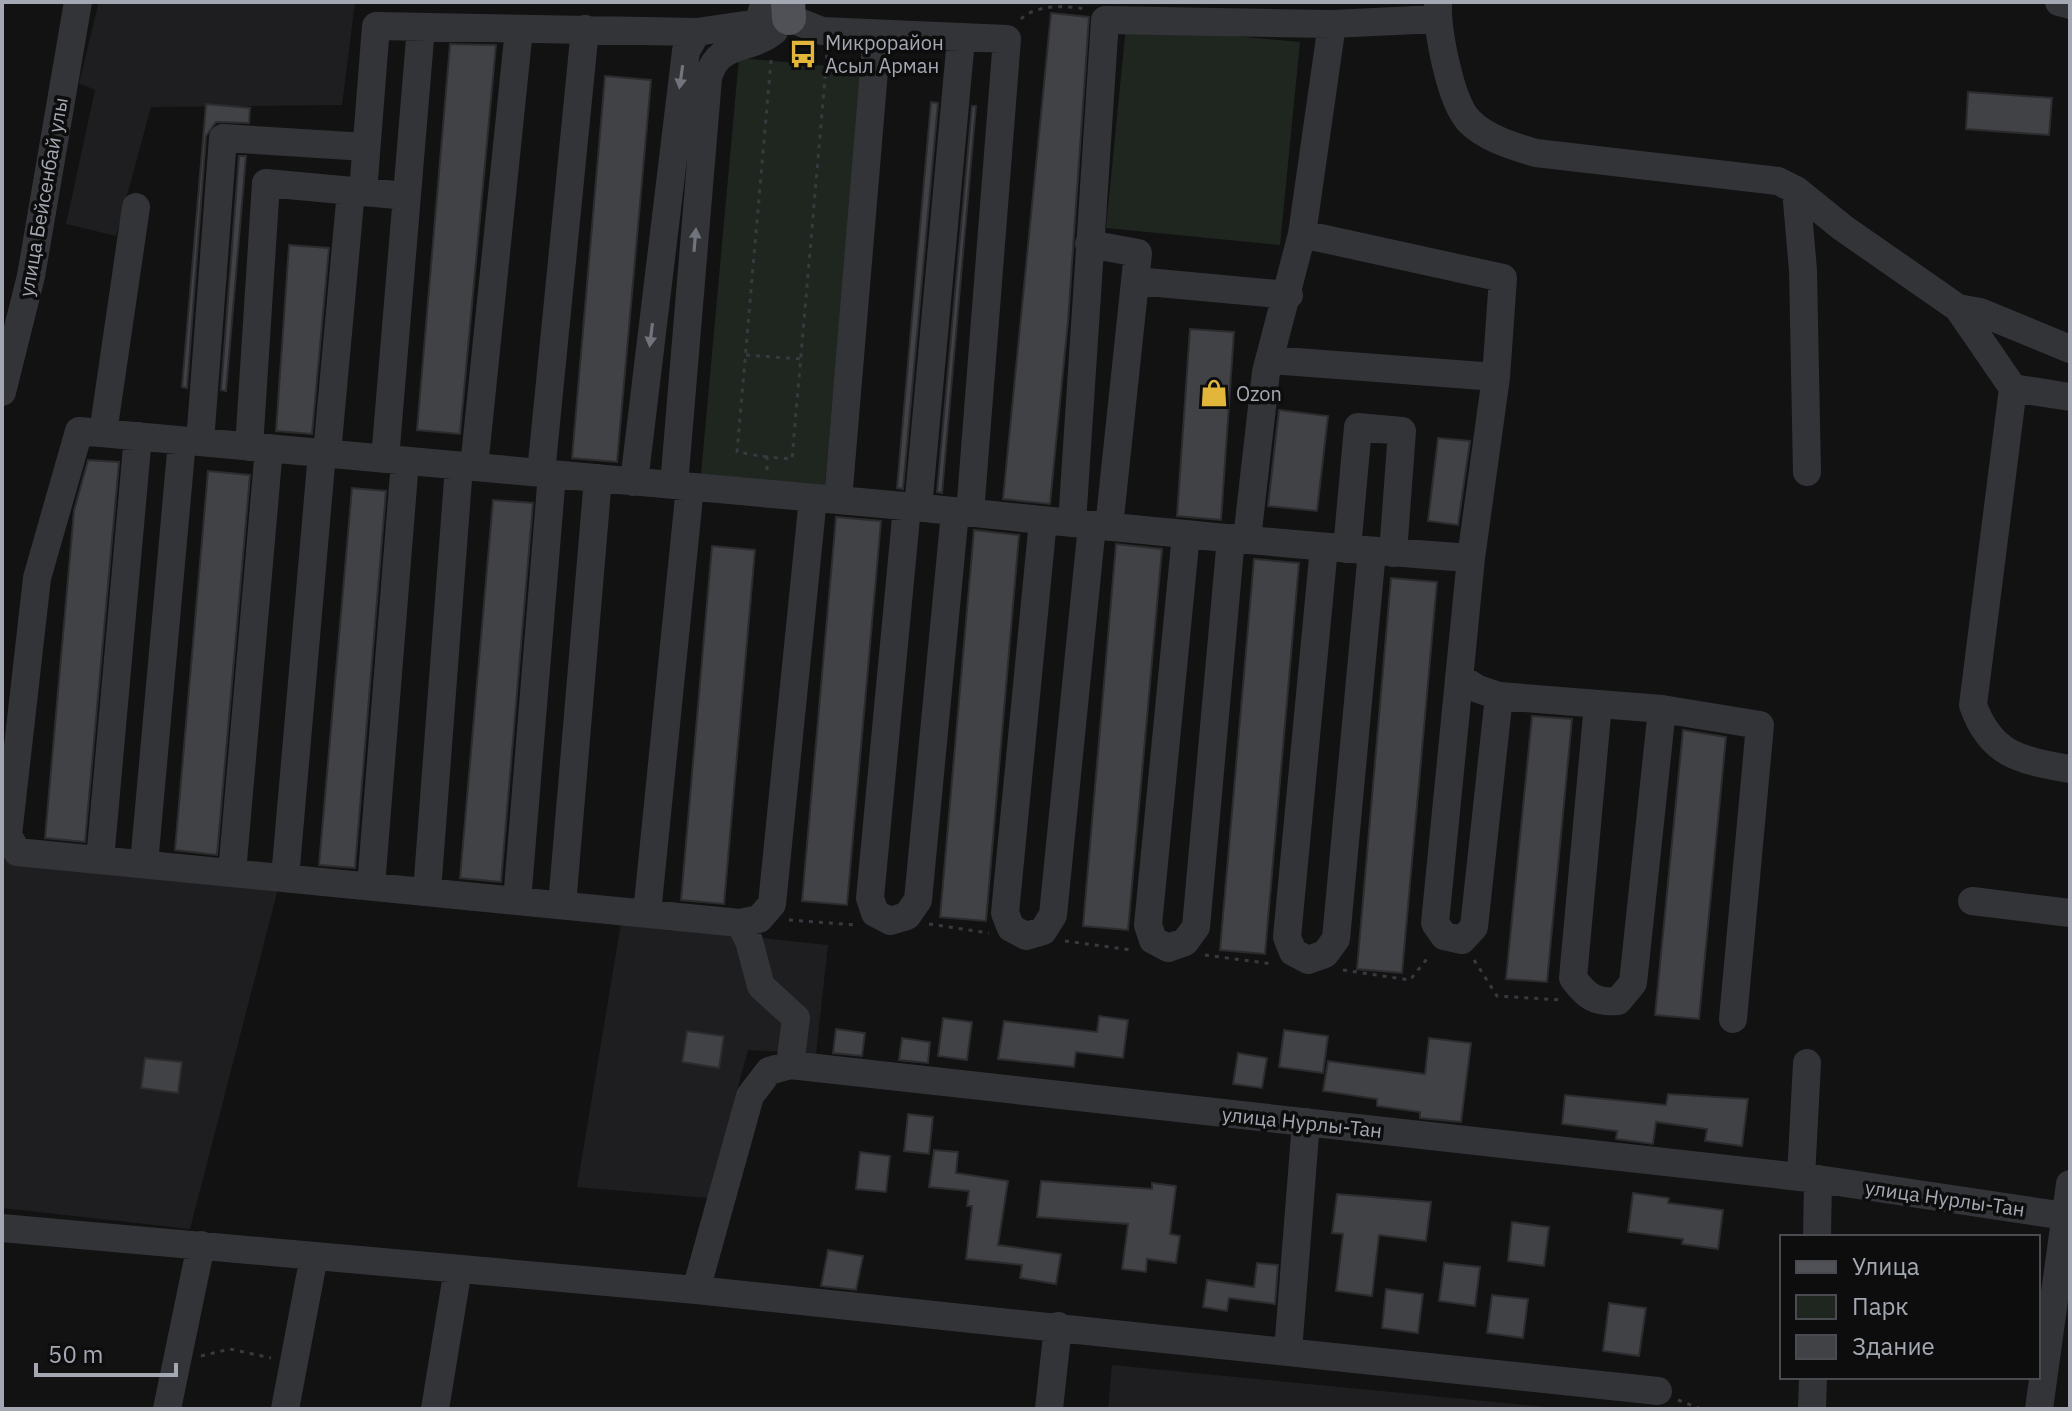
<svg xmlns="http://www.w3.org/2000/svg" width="2072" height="1411" viewBox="0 0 2072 1411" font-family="'IBM Plex Sans',sans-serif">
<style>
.built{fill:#1e1e20}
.green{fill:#1f2620}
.building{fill:#414246;stroke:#2c2c2f;stroke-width:2}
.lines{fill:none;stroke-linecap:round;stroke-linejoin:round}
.path{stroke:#393a3f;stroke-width:3;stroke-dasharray:4 6;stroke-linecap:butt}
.minor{stroke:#333438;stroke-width:28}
.major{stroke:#4f5157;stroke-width:34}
.oneway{fill:#71747c}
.labels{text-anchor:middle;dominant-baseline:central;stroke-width:7;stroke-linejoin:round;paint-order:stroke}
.poi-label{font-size:20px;fill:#a4a8b3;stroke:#0d0d0e;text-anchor:start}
.street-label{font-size:20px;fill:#a4a8b3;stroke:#0d0d0e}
</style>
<rect width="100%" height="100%" fill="#121213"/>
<path class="built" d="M99 2H355L342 105 151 107 116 236 66 224 95 90 79 83Z
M2 854 279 885 190 1229 2 1208Z
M621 923 828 945 816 1054 748 1050 708 1198 577 1187Z
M1112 1365 1568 1409H1108Z"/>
<path class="green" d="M1126 26 1300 42 1280 245 1106 228Z
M739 58 862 69 825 485 701 474Z"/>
<path class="building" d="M1051 13 1089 17 1068 321 1050 504 1003 499Z
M450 44 496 45 460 434 417 430Z
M605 76 651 80 617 462 572 458Z
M1968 92 2052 98 2049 135 1966 129Z
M931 102 938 103 903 489 897 488Z
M206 104 250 108 249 123 216 122 206 136 187 388 182 387Z
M972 106H976L942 493 937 492Z
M239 156H246L226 391 221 390Z
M289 245 329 248 312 434 276 431Z
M1190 329 1234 332 1221 520 1177 516Z
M1279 410 1328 416 1317 511 1268 506Z
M1438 438 1470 441 1458 525 1428 521Z
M88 460 119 462 85 842 45 838 74 511Z
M208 471 250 475 217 855 175 850Z
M352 488 386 491 355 868 319 865Z
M493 500 533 503 501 882 460 878Z
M836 517 881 521 847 905 802 901Z
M974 530 1019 535 986 921 940 917Z
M1116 544 1162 549 1128 930 1083 926Z
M712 546 755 550 724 904 681 900Z
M1254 559 1299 563 1265 954 1220 950Z
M1391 578 1437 582 1402 973 1357 969Z
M1532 716 1572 719 1547 982 1506 979Z
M1683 730 1726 737 1699 1019 1655 1015Z
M1099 1016 1128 1020 1123 1058 1076 1052 1074 1067 998 1059 1004 1021 1097 1032Z
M943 1018 972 1022 967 1060 938 1056Z
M836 1029 865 1033 862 1056 833 1053Z
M1284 1030 1328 1036 1323 1073 1279 1067Z
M687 1031 724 1036 719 1068 682 1062Z
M902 1038 930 1042 928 1063 899 1060Z
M1429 1038 1471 1043 1461 1122 1420 1118V1112L1377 1106V1099L1323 1091 1328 1061 1425 1074Z
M1238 1053 1267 1058 1262 1088 1233 1084Z
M145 1058 182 1062 178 1093 141 1088Z
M1668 1094 1748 1099 1742 1146 1705 1141 1707 1129 1656 1122 1653 1144 1616 1139 1617 1131 1562 1124 1565 1095 1666 1105Z
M908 1114 933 1117 929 1154 904 1151Z
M934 1150 958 1152 956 1173 1008 1181 998 1245 1061 1254 1056 1284 1020 1278 1022 1265 966 1259 972 1206H967L969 1191 929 1187Z
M860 1152 890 1156 886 1192 856 1189Z
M1041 1181 1152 1189V1183L1176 1186 1170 1234 1180 1236 1176 1263 1147 1259 1146 1272 1122 1269 1128 1224 1037 1217Z
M1633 1193 1669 1198 1668 1203 1723 1210 1718 1249 1682 1244 1683 1239 1628 1232Z
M1337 1194 1431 1202 1426 1241 1379 1235 1372 1296 1336 1291 1343 1234 1332 1233Z
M1512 1222 1549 1227 1544 1266 1508 1261Z
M828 1250 863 1256 856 1290 821 1286Z
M1257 1263 1278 1265 1275 1304 1229 1298 1227 1311 1203 1307 1207 1280 1254 1287Z
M1444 1263 1480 1267 1475 1306 1439 1301Z
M1386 1289 1423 1294 1418 1333 1382 1328Z
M1492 1295 1528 1299 1523 1338 1487 1333Z
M1609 1303 1646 1308 1639 1356 1603 1351Z"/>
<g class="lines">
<path class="path" d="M1021 19C1035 5 1065 5 1085 9
M746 355 802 359
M767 457 737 452 771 60
M767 470V457L792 459 827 55
M789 920 856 925
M929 924 989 933
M1065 941 1132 950
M1205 955 1273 964
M1474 960 1497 996 1562 1000
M1343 970 1410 980 1430 955
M201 1356 230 1349 271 1358
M1678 1400 1701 1409"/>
<path class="minor" d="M2059 2 2070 5
M1438 3C1437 30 1450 101 1469 121 1485 138 1515 147 1536 153L1778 181 1796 190 1843 228 1958 308 2013 388 2070 397
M789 18 822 31 1007 39 970 513
M1796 190 1803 270 1807 472
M363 192 376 26 697 32
M1302 234 1503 278 1496 377 1471 558 1435 923 1444 936 1462 940 1474 927 1499 696
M1089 244 1138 253 1109 527
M1136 281 1289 295
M1958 308 1980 312 2070 349
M1270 360 1496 377
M2013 388 1973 705C1991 756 2021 760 2070 769
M2 392 31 276 78 2
M103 433 136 207
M200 442 223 138 366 147
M249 447 266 183 407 196
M327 453 351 191
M385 459 421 27
M474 467 519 29
M541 473 585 29
M634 482 686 51 697 32 758 23 765 2
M674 485 708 78C718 40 749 52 774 31
M813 498 772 904 759 919 740 923 17 852 8 835 37 578 79 431C354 455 629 480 904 506 1093 525 1282 545 1471 558
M838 500 877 35
M907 507 870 898 875 913 890 921 907 916 918 900 955 512
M918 508 961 39
M1043 520 1005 913 1011 928 1026 936 1043 931 1053 915 1092 525
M1072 523 1105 20 1332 24 1437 19
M1186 534 1148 925 1153 940 1168 948 1185 942 1196 927 1231 538
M1247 539 1266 372 1302 234 1332 24
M1324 547 1287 937 1293 952 1308 960 1325 954 1336 939 1372 551
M1347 549 1358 427 1402 431 1393 553
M1459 677 1478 689 1499 696 1662 709 1760 725 1733 1019
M1598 704 1573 978C1586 996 1595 1003 1618 1001L1633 983 1662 709
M100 860 138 436
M144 864 182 441
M232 873 269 448
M285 878 322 453
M371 886 405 461
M427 892 459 466
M517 901 552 474
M1972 901 2070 913
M562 905 598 478
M647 913 690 487
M740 923 749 941 761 986 796 1018 790 1065
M1801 1177 1807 1063
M2 1228 696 1290 1658 1391
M1817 1237 1818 1179
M696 1290 750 1096 769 1071 790 1065 1818 1179 2065 1216
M1288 1351 1306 1122
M167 1409 201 1245
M285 1409 314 1256
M435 1409 458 1269
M1049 1409 1058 1326
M1812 1409 1813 1377
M2039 1409 2070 1184"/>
<path class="major" d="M788 2 789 18"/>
</g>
<defs><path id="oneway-solid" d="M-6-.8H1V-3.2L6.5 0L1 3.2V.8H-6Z" transform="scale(2)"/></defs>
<g class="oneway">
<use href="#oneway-solid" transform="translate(681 77) rotate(98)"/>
<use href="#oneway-solid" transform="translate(695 240) rotate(-85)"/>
<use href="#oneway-solid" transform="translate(651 335) rotate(97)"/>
</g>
<defs>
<symbol id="bus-bare" viewBox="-9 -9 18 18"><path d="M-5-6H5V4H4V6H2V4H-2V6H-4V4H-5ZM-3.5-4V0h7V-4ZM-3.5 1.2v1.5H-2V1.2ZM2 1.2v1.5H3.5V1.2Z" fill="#e2b63b" stroke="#0d0d0e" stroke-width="2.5" paint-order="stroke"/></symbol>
<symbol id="shop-bare" viewBox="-9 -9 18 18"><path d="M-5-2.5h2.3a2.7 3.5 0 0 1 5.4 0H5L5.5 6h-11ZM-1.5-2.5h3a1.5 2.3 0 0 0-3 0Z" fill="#e2b63b" stroke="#0d0d0e" stroke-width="2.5" paint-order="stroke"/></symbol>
</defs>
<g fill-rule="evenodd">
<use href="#bus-bare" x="783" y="34" width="40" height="40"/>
<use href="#shop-bare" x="1194" y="373" width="40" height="40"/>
</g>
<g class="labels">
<g class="poi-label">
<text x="825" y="42">Микрорайон<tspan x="825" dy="23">Асыл Арман</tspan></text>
<text x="1236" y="393">Ozon</text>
</g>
<g class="street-label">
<text transform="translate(43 197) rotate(-80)">улица Бейсенбай улы</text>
<text transform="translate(1302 1122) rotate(6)">улица Нурлы-Тан</text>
<text transform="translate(1945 1198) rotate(8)">улица Нурлы-Тан</text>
</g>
</g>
<rect width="2072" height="1411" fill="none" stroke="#a4a8b3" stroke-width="8"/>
<rect x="1780" y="1235" width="260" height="144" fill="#0d0d0e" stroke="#494b50" stroke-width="2"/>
<rect x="1796" y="1261" width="40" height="12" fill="#4f5157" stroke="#494b50" stroke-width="2"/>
<text x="1852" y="1275" font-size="24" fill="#a4a8b3">Улица</text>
<rect x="1796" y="1295" width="40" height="24" fill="#1f2620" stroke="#494b50" stroke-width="2"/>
<text x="1852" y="1315" font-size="24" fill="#a4a8b3">Парк</text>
<rect x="1796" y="1335" width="40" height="24" fill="#414246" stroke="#494b50" stroke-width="2"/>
<text x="1852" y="1355" font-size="24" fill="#a4a8b3">Здание</text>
<path d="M36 1363v12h140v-12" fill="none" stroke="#a4a8b3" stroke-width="4"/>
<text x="48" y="1363" font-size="24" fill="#a4a8b3" stroke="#0d0d0e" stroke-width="6" paint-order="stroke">50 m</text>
</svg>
